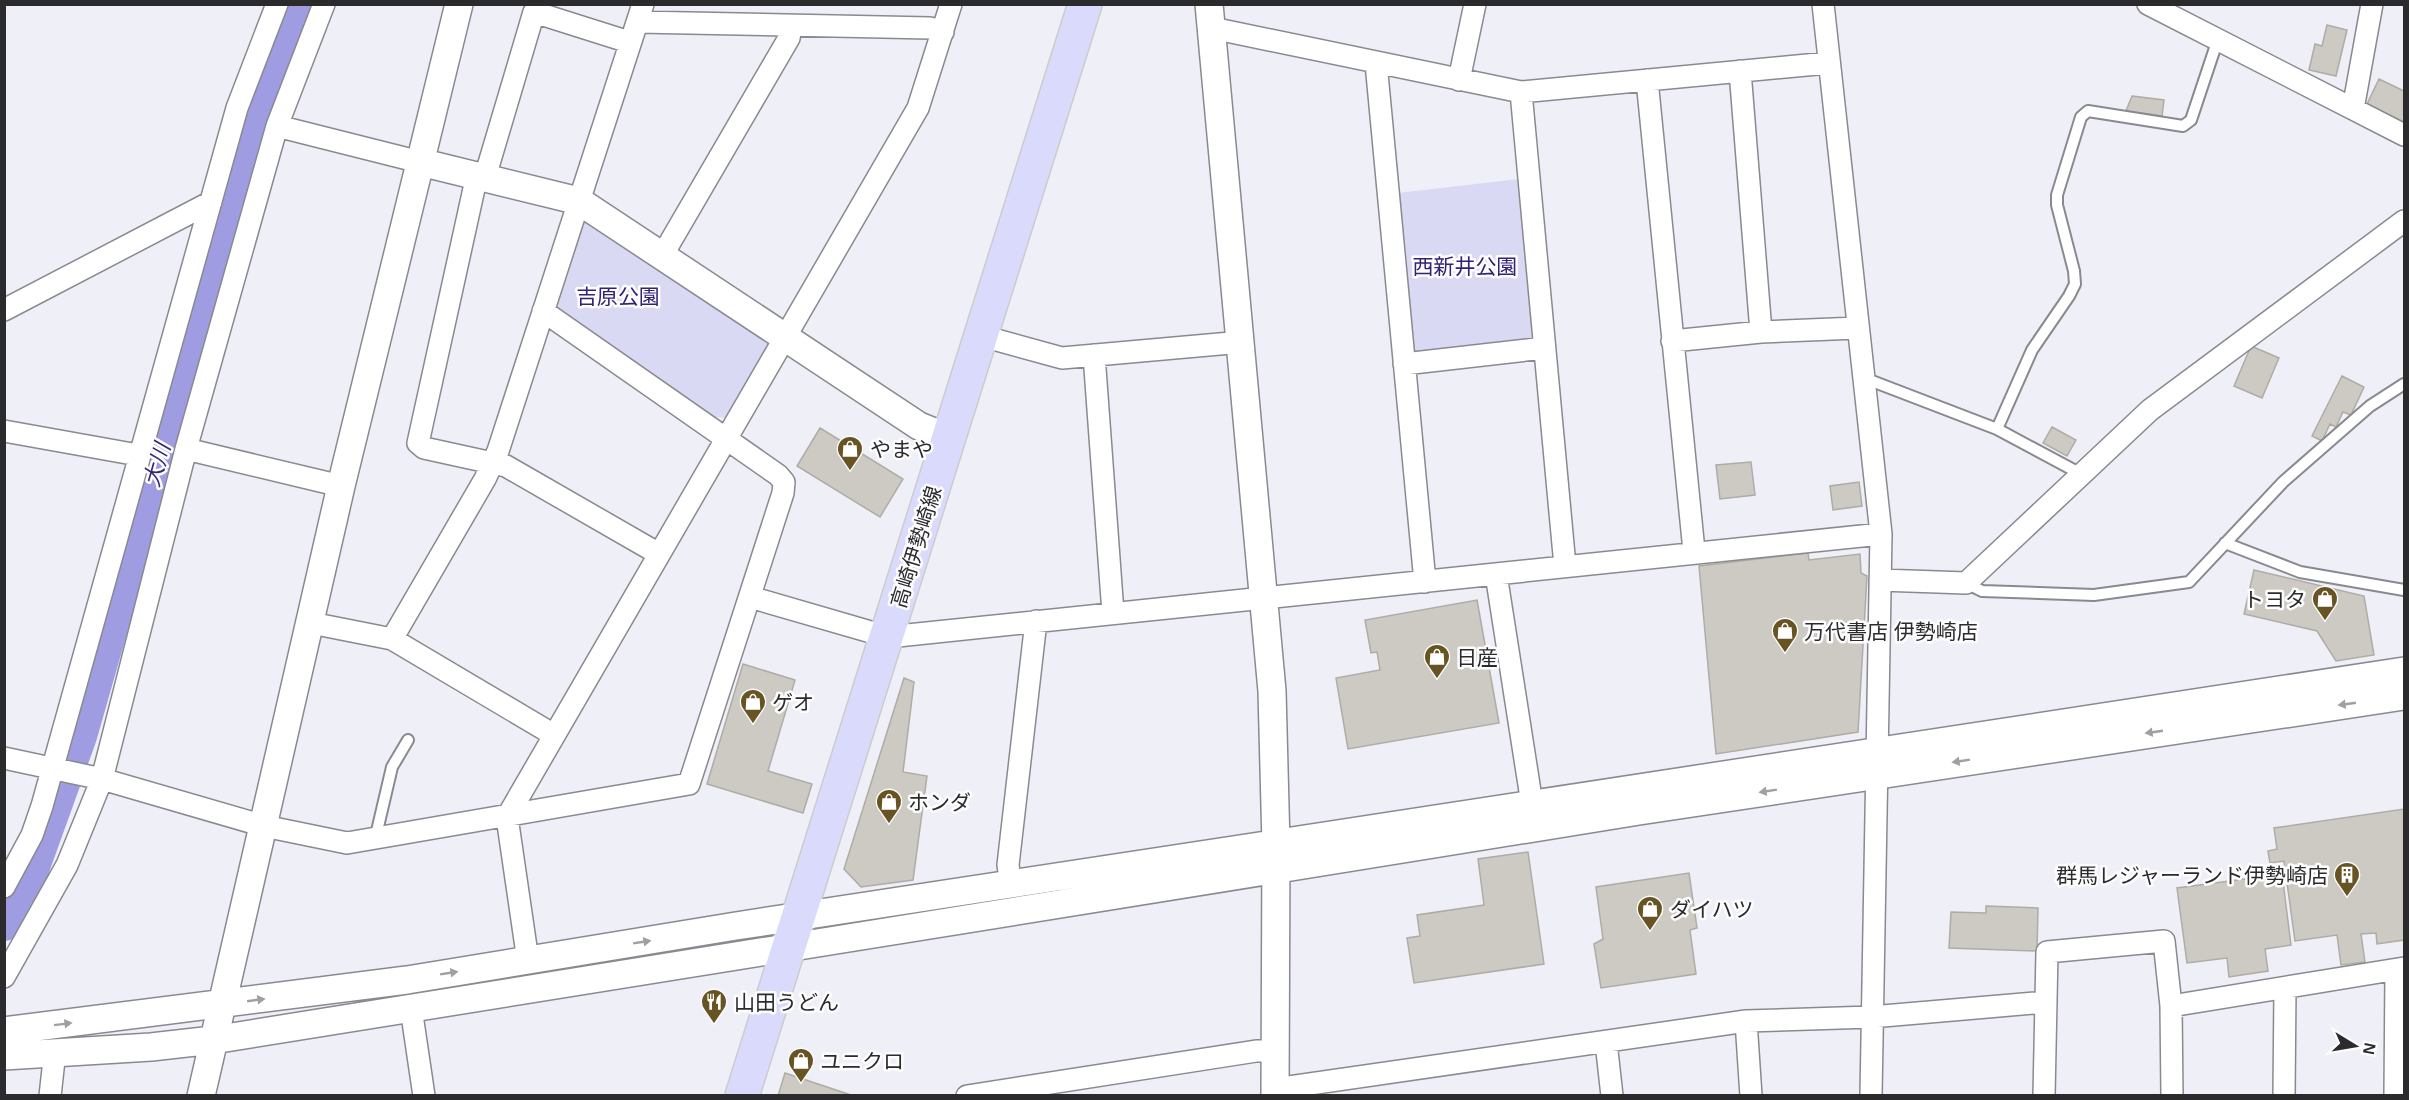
<svg xmlns="http://www.w3.org/2000/svg" width="2409" height="1100" viewBox="0 0 2409 1100" font-family="Arial,'Noto Sans JP',sans-serif">
<style>
.green{fill:#d9d9f4}
.lines{fill:none;stroke-linecap:round;stroke-linejoin:round}
.river{stroke:#9f9ce2;stroke-width:34}
.building{fill:#cdcac3;stroke:#afaca5;stroke-width:1.5}
.service-casing{stroke:#898990;stroke-width:14}
.minor-casing{stroke:#898990;stroke-width:24}
.tertiary-casing{stroke:#898990;stroke-width:30}
.primary-casing{stroke:#cccccd;stroke-width:36}
.service{stroke:#fff;stroke-width:10}
.minor{stroke:#fff;stroke-width:21}
.tertiary{stroke:#fff;stroke-width:27}
.primary{stroke:#dadafd;stroke-width:33}
.oneway{fill:#a0a0a1}
.labels{text-anchor:middle;dominant-baseline:central;stroke-width:5;stroke-linejoin:round;paint-order:stroke}
.park-label{font-size:21px;fill:#322373;stroke:#fdfdfe}
.poi-label{font-size:21px;fill:#2b2b2e;stroke:#fdfdfe;text-anchor:start}
.street-label{font-size:21px;fill:#2b2b2e;stroke:#fdfdfe}
.water-label{font-size:22px;font-style:italic;fill:#372a7b;stroke:#fdfdfe}
</style>
<rect width="100%" height="100%" fill="#efeff7"/>
<path class="green" d="M1519 179 1533 339 1526 345 1412 353 1398 193Z
M588 219 768 339V346L726 418 715 417 554 307 582 222Z"/>
<g class="lines">
<path class="river" d="M4 924 20 903 80 736 261 102 305 4"/>
</g>
<path class="building" d="M2327 25 2347 30 2336 76 2309 70 2315 44 2322 46Z
M2379 79 2404 91V123L2367 104Z
M2132 96 2164 100 2162 116 2126 111Z
M2251 346 2279 358 2262 398 2234 386Z
M2342 376 2364 387 2351 415 2343 412 2336 427 2330 424 2322 441 2312 436Z
M2052 427 2076 440 2067 456 2043 443Z
M820 428 903 479 880 517 797 466Z
M1751 462 1755 495 1720 499 1716 465Z
M1859 482 1862 506 1833 510 1830 486Z
M1808 553 1809 560 1860 554 1861 573 1867 576 1858 732 1716 754 1699 566Z
M2254 570 2364 596 2374 655 2336 661 2317 631 2244 614Z
M1477 600 1499 723 1348 749 1336 678 1380 670 1377 652 1371 653 1365 620Z
M743 664 795 680 768 771 812 784 803 813 707 784Z
M904 678 914 682 903 772 927 776 913 880 861 887 844 869Z
M2404 809V940L2377 944 2376 933 2361 934 2365 962 2341 965 2337 935 2295 941 2284 861 2270 863 2268 851 2277 849 2274 828Z
M1528 852 1544 964 1414 983 1407 938 1420 936 1417 915 1484 905 1478 859Z
M1689 873 1697 928 1690 930 1696 974 1601 988 1594 944 1603 939 1596 887Z
M2282 874 2291 945 2265 949 2268 971 2229 977 2227 958 2187 963 2177 888Z
M1986 906 2038 908 2037 951 1949 948 1951 912 1986 913Z
M785 1073 854 1096H778Z"/>
<g class="lines">
<defs>
<path id="service" d="M1864 378 1997 429 2081 474
M1997 429 2032 350 2069 296 2075 284 2074 271 2057 205V195L2081 117 2088 111 2183 126 2191 120 2217 42
M2225 543 2300 572 2404 590
M1966 583 1982 591 2094 595 2189 582 2283 482 2370 406 2404 384
M379 839 377 831 392 767 408 740"/>
<path id="minor" d="M1823 4 1881 534 1871 1096
M2148 4 2404 135
M638 22 930 28 943 32
M1212 28 1521 92 1828 63
M1376 63 1425 582
M1740 71 1761 332
M1459 80 1475 4
M1647 80 1694 551
M1521 92 1565 566
M2353 109 2372 4
M277 126 420 162
M477 175 418 443 424 448 506 466 659 554
M485 177 534 12 629 42
M662 256 789 38 791 27
M4 310 211 202
M982 336 1062 358 1242 342
M1672 341 1761 332 1857 328
M1094 355 1113 613
M1404 364 1544 348
M4 431 138 455
M186 449 341 486
M1496 574 1532 804
M1880 580 1966 583 2150 410 2404 221
M750 597 888 637 1881 534
M311 623 392 639 554 735
M392 639 485 479 498 451 643 4
M4 758 102 779 264 826 347 843 689 784 783 493 784 482 778 475 543 311
M1011 885 1008 865 1036 621
M4 887 32 835 42 806 237 108 277 4
M528 961 507 817 918 108 951 4
M4 977 67 865 102 779 186 449 277 126 324 4
M2171 1006 2404 968
M411 1008 424 1096
M1746 1021 1751 1096
M1606 1042 1612 1096
M1275 1089 1746 1021 1871 1017 2046 1002
M50 1096 55 1051
M967 1096 1256 1051H1275
M2044 1096 2047 952 2164 941 2171 1006 2172 1096
M2284 1096 2285 988
M2395 1096 2396 970"/>
<path id="tertiary" d="M1209 4 1272 691 1276 845 1275 1096
M420 162 579 201 919 426 949 438
M4 1031 407 980 736 926 2404 671
M4 1056 151 1047 213 1040 1639 811 2404 696
M201 1096 341 486 459 4"/>
<path id="primary" d="M742 1096 1085 4"/>
</defs>
<use href="#service" class="service-casing"/>
<use href="#minor" class="minor-casing"/>
<use href="#tertiary" class="tertiary-casing"/>
<use href="#primary" class="primary-casing"/>
<use href="#service" class="service"/>
<use href="#minor" class="minor"/>
<use href="#tertiary" class="tertiary"/>
<use href="#primary" class="primary"/>
</g>
<defs><path id="oneway-solid" d="M-6-.8H1V-3.2L6.5 0L1 3.2V.8H-6Z" transform="scale(1.5)"/></defs>
<g class="oneway">
<use href="#oneway-solid" transform="translate(2347 704) rotate(172)"/>
<use href="#oneway-solid" transform="translate(2154 732) rotate(172)"/>
<use href="#oneway-solid" transform="translate(1961 761) rotate(171)"/>
<use href="#oneway-solid" transform="translate(1768 791) rotate(171)"/>
<use href="#oneway-solid" transform="translate(642 942) rotate(-9)"/>
<use href="#oneway-solid" transform="translate(449 973) rotate(-9)"/>
<use href="#oneway-solid" transform="translate(256 1000) rotate(-8)"/>
<use href="#oneway-solid" transform="translate(63 1024) rotate(-7)"/>
</g>
<defs>
<symbol id="shop-pin" viewBox="-11 -11 22 30"><path d="M0 17L-7.5 6A9.5 9.5 0 1 1 7.5 6Z" fill="#685322" stroke="#fdfdfe"/><path d="M-5-2.5h2.3a2.7 3.5 0 0 1 5.4 0H5L5.5 6h-11ZM-1.5-2.5h3a1.5 2.3 0 0 0-3 0Z" fill="#fff"/></symbol>
<symbol id="building-pin" viewBox="-11 -11 22 30"><path d="M0 17L-7.5 6A9.5 9.5 0 1 1 7.5 6Z" fill="#685322" stroke="#fdfdfe"/><path d="M-4-6H4V6H1V3H-1V6H-4ZM-2.5-4.3h1.7v1.8h-1.7ZM.8-4.3h1.7v1.8H.8ZM-2.5-1h1.7V.8h-1.7ZM.8-1h1.7V.8H.8Z" fill="#fff"/></symbol>
<symbol id="restaurant-pin" viewBox="-11 -11 22 30"><path d="M0 17L-7.5 6A9.5 9.5 0 1 1 7.5 6Z" fill="#685322" stroke="#fdfdfe"/><path d="M-5-6h1v4h1v-4h1v4h1v-4h1v5L-1.5 .5V6h-2V.5L-5-1ZM5-6V6H3V1.5H1.5Q1.5-4 5-6Z" fill="#fff"/></symbol>
</defs>
<g fill-rule="evenodd">
<use href="#shop-pin" x="835" y="434" width="30" height="40"/>
<use href="#shop-pin" x="2310" y="584" width="30" height="40"/>
<use href="#shop-pin" x="1770" y="616" width="30" height="40"/>
<use href="#shop-pin" x="1422" y="642" width="30" height="40"/>
<use href="#shop-pin" x="738" y="687" width="30" height="40"/>
<use href="#shop-pin" x="874" y="787" width="30" height="40"/>
<use href="#building-pin" x="2332" y="860" width="30" height="40"/>
<use href="#shop-pin" x="1635" y="894" width="30" height="40"/>
<use href="#restaurant-pin" x="699" y="987" width="30" height="40"/>
<use href="#shop-pin" x="786" y="1046" width="30" height="40"/>
</g>
<g class="labels">
<g class="park-label">
<text x="1465" y="266">西新井公園</text>
<text x="618" y="296">吉原公園</text>
</g>
<g class="poi-label">
<text x="870" y="449">やまや</text>
<text x="2306" y="599" text-anchor="end">トヨタ</text>
<text x="1804" y="631">万代書店 伊勢崎店</text>
<text x="1456" y="657">日産</text>
<text x="772" y="702">ゲオ</text>
<text x="908" y="802">ホンダ</text>
<text x="2328" y="875" text-anchor="end">群馬レジャーランド伊勢崎店</text>
<text x="1670" y="909">ダイハツ</text>
<text x="734" y="1002">山田うどん</text>
<text x="820" y="1061">ユニクロ</text>
</g>
<g class="street-label">
<text transform="translate(916 547) rotate(-73)">高崎伊勢崎線</text>
</g>
<g class="water-label">
<text transform="translate(157 465) rotate(-74)">大川</text>
</g>
</g>
<rect width="2409" height="1100" fill="none" stroke="#2b2b2e" stroke-width="12"/>
<g transform="translate(2355 1046) rotate(101)" stroke="#fdfdfe" stroke-width="4.5" paint-order="stroke">
<path d="M0-4.5L10 22L0 15L-10 22Z" fill="#2b2b2e"/>
<text y="-9" font-size="16" font-weight="bold" text-anchor="middle" fill="#2b2b2e">N</text>
</g>
</svg>
